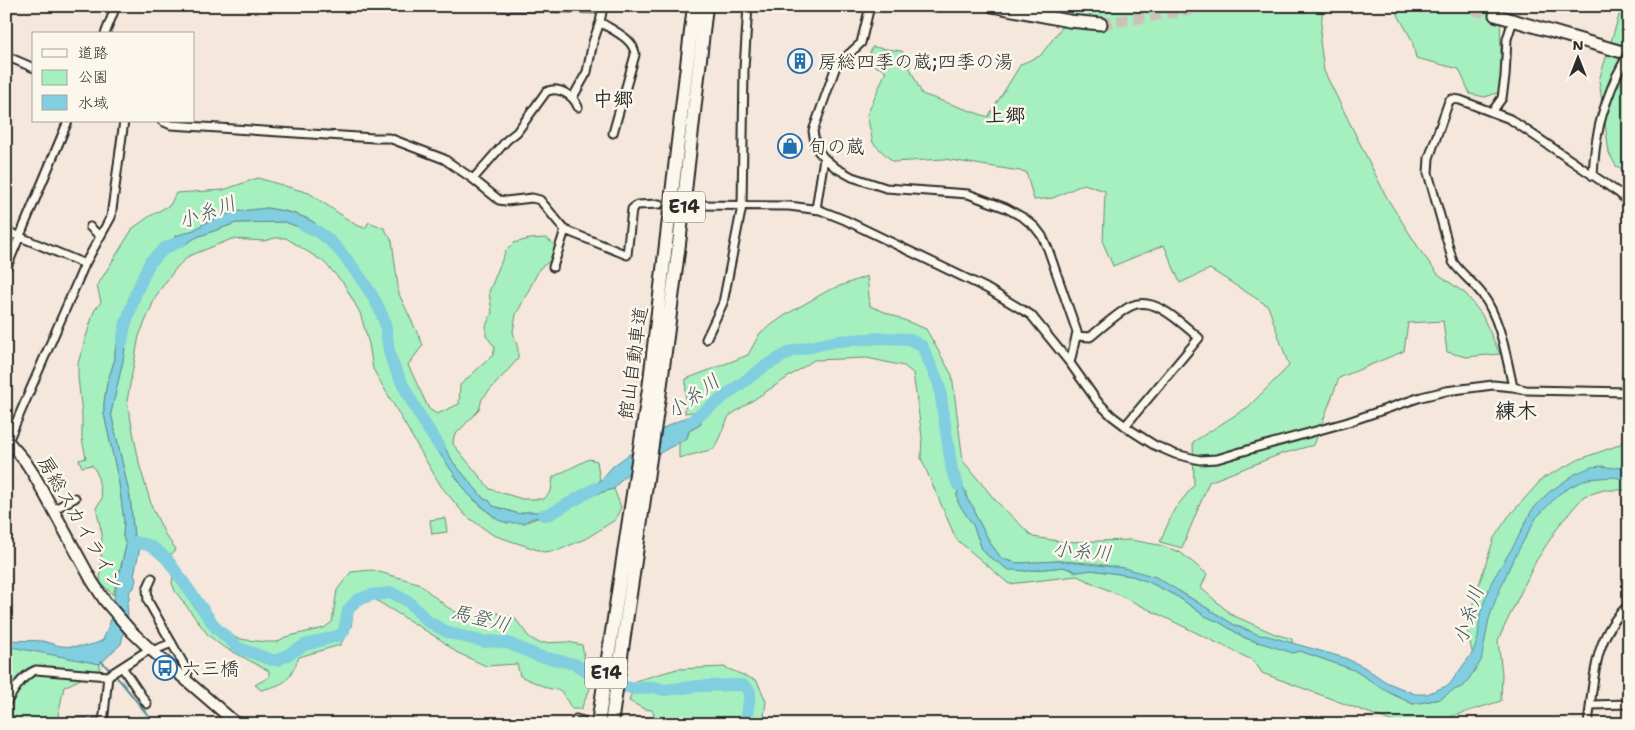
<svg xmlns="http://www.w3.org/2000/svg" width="1635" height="730" viewBox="0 0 1635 730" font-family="'Shantell Sans','Klee One',sans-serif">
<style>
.green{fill:#a6efbe;stroke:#688d74;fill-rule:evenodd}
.water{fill:#80cedf;stroke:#5e8d97}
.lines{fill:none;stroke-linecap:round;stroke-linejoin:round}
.stream{stroke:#5e8d97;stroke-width:2}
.river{stroke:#80cedf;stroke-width:12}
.primary-tunnel{stroke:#cdc1b9;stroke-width:11;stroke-dasharray:11 5.5;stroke-linecap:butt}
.street-casing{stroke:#2b2b2b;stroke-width:11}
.secondary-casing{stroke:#2b2b2b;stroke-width:14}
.primary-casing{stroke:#2b2b2b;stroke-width:15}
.highway-casing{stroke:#2b2b2b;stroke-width:16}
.street{stroke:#fbf7ec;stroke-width:7}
.secondary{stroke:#fbf7ec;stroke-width:10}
.primary{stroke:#fbf7ec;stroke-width:11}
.highway{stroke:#fbf7ec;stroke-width:12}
.street-bridge-casing{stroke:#2b2b2b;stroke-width:11;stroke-linecap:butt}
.street-bridge{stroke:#fbf7ec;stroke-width:7}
.labels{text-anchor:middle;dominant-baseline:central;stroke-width:5;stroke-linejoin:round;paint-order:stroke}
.shield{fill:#fbf7ec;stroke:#696865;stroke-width:1}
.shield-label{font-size:18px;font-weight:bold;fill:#2b2b2b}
.poi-label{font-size:19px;fill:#2b2b2b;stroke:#fbf7ec;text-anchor:start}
.street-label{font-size:19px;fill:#2b2b2b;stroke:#fbf7ec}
.neighbourhood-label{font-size:20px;font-weight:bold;fill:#2b2b2b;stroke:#fbf7ec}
.water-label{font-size:20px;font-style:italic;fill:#445c61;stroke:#fbf7ec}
.quarter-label{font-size:21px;font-weight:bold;fill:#2b2b2b;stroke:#fbf7ec}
</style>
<rect width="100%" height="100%" fill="#f5e7dc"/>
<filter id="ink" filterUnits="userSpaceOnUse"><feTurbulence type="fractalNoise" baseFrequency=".02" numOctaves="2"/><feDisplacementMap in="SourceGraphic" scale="10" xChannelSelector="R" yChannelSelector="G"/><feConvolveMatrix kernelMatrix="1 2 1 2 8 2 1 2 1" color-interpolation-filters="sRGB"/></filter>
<g filter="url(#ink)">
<path class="green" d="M1078 6H1323L1320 41 1324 71 1387 198 1422 253 1438 274 1466 294 1482 315 1500 354 1466 357 1447 352 1443 321 1408 323 1404 351 1339 378 1314 445 1281 454 1209 482 1182 548 1160 542 1174 510 1194 485 1193 442 1248 407 1289 366 1268 306 1210 269 1180 283 1164 245 1113 266 1103 243 1105 191 1084 184 1053 198 1034 200 1026 172 944 159 893 162 873 143 867 115 886 71 867 62 872 47 902 51 922 94 988 117 1021 64 1040 56Z
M1393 6H1500L1501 56 1500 92 1485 97 1470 94 1459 69 1416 58 1412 40Z
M1622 6H1629V173L1616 166 1609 153 1599 80Z
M258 178 309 193 356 225 365 228 369 222 384 228 392 241 399 294 423 345 408 365 429 409 437 414 459 404 460 385 493 355 495 347 486 336V326L492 312 489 292 506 250 513 243 530 239 546 238 555 245 553 259 540 268 516 315 513 332 518 349V359L482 399 479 410 454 436 453 444 490 489 522 499H544L551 491 553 477 589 459 597 461 600 481 595 487 582 496C594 496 603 491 614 489L621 507 615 520 587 538 559 550 544 552 493 535 465 515 441 486 429 466 373 369 369 344 360 313 344 284 324 262 286 238H275L264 241 232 239 189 256 177 267 162 287 156 296 139 336 127 401 140 467 152 507 166 536 176 549 172 554H167L159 545 141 542 139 540H136L134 536 130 497 111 413 124 356 127 325H124L115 351V359L107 383 104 403V414L119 483 124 521 123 536 126 546 113 595 100 582 102 534 96 508 102 498 97 473 92 465 82 467 79 460 86 458 82 439V415L78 377V363L94 311 101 302 97 286 133 228 150 216 170 205 176 193 223 190ZM267 208C284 211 300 213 315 223L316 229H304L285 222 236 223 197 237 177 247 169 248 170 242 176 236 194 230 205 223 233 212ZM442 443 453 462 484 499 493 506 519 514 525 512H541L546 509 540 517 524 523 494 517 474 500 456 477 441 454Z
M867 276 870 306 926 329 952 375 963 461 996 501 1033 537 1065 542 1131 540 1159 545 1180 552 1207 574 1201 588 1232 615 1275 634 1292 639 1293 653 1300 651 1354 670 1388 692 1413 704 1440 699 1475 665 1466 625 1494 538 1508 517 1543 478 1580 459 1619 445 1629 432V493L1625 490H1604L1584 496 1560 524 1536 561 1498 640 1502 674 1501 701 1443 719 1396 723 1262 673 1254 661 1119 595 1077 576 1009 584 956 539 921 458 922 437 913 373 904 366 867 358 814 360 729 416 714 449 679 458V443L687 438 689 431 700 425 702 418 700 411 685 413 686 379 748 355 760 333 787 314 829 290ZM963 488 966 492 967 499 974 508 975 514 990 543 1002 559 1017 563 1059 561 1090 563 1123 568 1138 573 1181 592 1236 626 1249 630 1259 643 1245 638 1219 622 1205 616 1178 597 1149 582 1132 576 1092 570 1077 572 1063 567 1027 571 1009 569 988 556 982 549 973 525 957 495 958 489Z
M445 518 447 532 432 534 430 520Z
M372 570 418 583 447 607 468 619 497 613 514 617 529 637 539 643 568 642 582 645 590 689 581 709H572L561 691 547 688 520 676 517 664 486 666 456 652 441 640 369 596 354 605 351 627 340 645 299 657C289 681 287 684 261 690L255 685 269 677V671L222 646 208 635 175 591 172 583 173 575 197 611 220 634 246 640 269 642H277L285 637 324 628 332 622 337 590 351 572Z
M6 646 17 647 100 664 99 672 87 673 85 677 64 687 58 716 72 724H6Z
M724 667 757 681 766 701 764 718 767 724H689L674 721 658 722 652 710 644 709 629 701 635 681 677 669Z"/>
<path class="water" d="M267 208C284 211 300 214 315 223L316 230 304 229 285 222 236 223 197 237 182 246 167 249 165 246 176 236 194 230 205 223 233 212Z
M124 325H127L124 356 111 413 130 497 134 536 141 543 134 575 136 579 134 588 130 590 129 600 127 604 128 614 127 619 113 602 126 546 123 536 124 521 119 483 104 414V403L107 383 115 359V351Z
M701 411 703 412 700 425 689 431 687 438 658 454 661 430 669 425Z
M430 433 442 443 453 462 484 499 490 501 493 506 519 514 525 512H541L546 509 556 507 558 509 552 514 530 519 524 523H507L498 520 468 494 428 437Z
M634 451 631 471 620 481 614 489C603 491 593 497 582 496L595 487 613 466Z
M1602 466 1614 468 1629 466V480L1613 477 1588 479 1572 486 1559 494 1536 518 1511 564 1497 596 1489 619 1481 661 1464 686 1452 691 1440 699 1413 704 1388 692 1354 670 1300 651 1293 653 1245 638 1219 622 1205 616 1178 597 1149 582 1132 576 1092 570 1077 572 1070 569 1063 567 1027 571 1009 570 988 556 982 549 973 525 958 503 957 495 958 489 952 471 966 492 967 499 974 508 975 514 990 543 1002 559 1017 563 1059 561 1124 568 1156 577 1236 626 1260 635 1268 636 1345 658 1364 667 1386 682 1415 694H1427L1449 685 1473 652 1478 638 1480 613 1492 581 1514 545 1532 510 1548 493 1575 474 1591 467Z
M112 617 124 632 121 644 100 664 6 646V640C18 641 30 640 42 641 48 642 54 645 61 646 74 647 92 647 103 640Z"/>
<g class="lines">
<path class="stream" d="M101 661 122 683 155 724"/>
<path class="river" d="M302 224C311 228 320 232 328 239 346 256 379 299 385 324 388 337 387 351 393 364 406 393 422 421 440 447
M122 342 125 326 136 293 150 262 165 248 181 241
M690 422 765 366 792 351 837 341 882 338 909 339 922 346 939 384 952 471 958 485
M543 515 550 514 596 488
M132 542C150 544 154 547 167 559L216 628 239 648 272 660H278L305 645 340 635 344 631 348 610 357 600 371 595 392 593 409 602 427 621 449 633 485 642 491 641 508 643 538 656 575 664 590 674 614 684 635 689 654 687 664 690 700 686 742 685 747 688 750 692 746 724"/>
<path class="primary-tunnel" d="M1457 6 1495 15
M1101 24 1214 6"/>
<defs>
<path id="street" d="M502 6 603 9
M870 6 861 43 838 64 835 69 813 131 816 148 824 158 836 168 852 177 886 188 968 194 1006 208 1024 218 1035 227 1042 236 1048 249 1077 332 1070 363
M600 22C612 30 635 39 635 55L613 133
M105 34 116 6
M6 56 34 68
M573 97 587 72 593 42 600 22 603 7
M1492 112 1502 98 1505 77 1507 39 1513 20
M162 121 171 125 374 138H389L444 159 473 179 499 200 506 201 532 198 540 200 565 230 627 255 632 209 637 205 659 204
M1593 176C1595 135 1601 112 1617 75
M473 179 507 140 517 132 546 92C558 85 574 96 578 107
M697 205 789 206 820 210 845 220 986 288 1031 315 1070 363 1097 401 1112 416 1132 431 1154 445 1175 454 1200 460 1217 459 1244 451 1348 422 1421 397 1446 391 1493 385 1513 387 1526 390 1629 392
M816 209 824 158
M90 227 100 236
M6 231 85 264
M553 267 565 230
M6 269 68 121
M1076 336 1090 337C1100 329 1120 311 1131 306 1155 295 1182 324 1199 338L1125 426
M706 339 723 303 742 206 744 69 748 6
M1513 387C1506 356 1501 320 1482 294 1473 282 1461 274 1453 262L1428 173 1429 158 1449 101 1452 99 1460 100 1510 119 1619 193 1629 203
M1626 390 1629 350
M8 441 85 264 111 217 124 121
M53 510 75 498
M152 578 147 589 148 601 188 672 187 676 184 679
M152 651 172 643
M122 667 147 704
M6 703C14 691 22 675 36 670L108 676
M1591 705 1629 704
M76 723H103
M103 724 108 676 150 649
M575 724 576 719 591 723
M1588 724C1594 680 1593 636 1629 605"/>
<path id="secondary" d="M6 439 25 461 34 475 92 581 105 601 131 631 150 649 237 724"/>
<path id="primary" d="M992 6 1069 21 1101 24
M1495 15 1629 54"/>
<path id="highway" d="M598 724 649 389 694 6
M611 724 660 390 679 244 706 6"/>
</defs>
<use href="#street" class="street-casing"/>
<use href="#secondary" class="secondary-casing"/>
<use href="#primary" class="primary-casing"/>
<use href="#highway" class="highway-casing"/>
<use href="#street" class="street"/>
<use href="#secondary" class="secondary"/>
<use href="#primary" class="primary"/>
<use href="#highway" class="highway"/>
<defs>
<path id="street-bridge" d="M1617 75 1629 52"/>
</defs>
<use href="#street-bridge" class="street-bridge-casing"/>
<use href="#street-bridge" class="street-bridge"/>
</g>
</g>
<defs>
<symbol id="building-ring" viewBox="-11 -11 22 22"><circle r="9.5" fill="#fbf7ec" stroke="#1f6fb2" stroke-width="1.5"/><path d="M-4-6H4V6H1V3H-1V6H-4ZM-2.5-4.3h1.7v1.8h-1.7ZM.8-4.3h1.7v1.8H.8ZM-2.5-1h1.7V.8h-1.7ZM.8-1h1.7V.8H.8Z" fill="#1f6fb2"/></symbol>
<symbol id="shop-ring" viewBox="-11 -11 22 22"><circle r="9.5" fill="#fbf7ec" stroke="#1f6fb2" stroke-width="1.5"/><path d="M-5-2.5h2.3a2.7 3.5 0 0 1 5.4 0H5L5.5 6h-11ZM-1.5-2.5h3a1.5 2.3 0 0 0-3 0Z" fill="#1f6fb2"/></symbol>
<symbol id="bus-ring" viewBox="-11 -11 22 22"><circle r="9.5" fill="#fbf7ec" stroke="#1f6fb2" stroke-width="1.5"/><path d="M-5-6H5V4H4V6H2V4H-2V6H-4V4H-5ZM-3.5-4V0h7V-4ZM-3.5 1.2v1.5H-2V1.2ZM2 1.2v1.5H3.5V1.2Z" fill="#1f6fb2"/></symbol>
</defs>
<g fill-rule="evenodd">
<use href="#building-ring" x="786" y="47" width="28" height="28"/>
<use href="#shop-ring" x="776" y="132" width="28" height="28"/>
<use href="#bus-ring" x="151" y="654" width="28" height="28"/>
</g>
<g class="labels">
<g class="shield">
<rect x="663" y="191.5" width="42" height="31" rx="4"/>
<rect x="585" y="657.5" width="42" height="31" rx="4"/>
</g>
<g class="shield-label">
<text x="684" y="207">E14</text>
<text x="606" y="673">E14</text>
</g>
<g class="poi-label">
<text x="818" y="61">房総四季の蔵;四季の湯</text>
<text x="808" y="146">旬の蔵</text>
<text x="182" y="668">六三橋</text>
</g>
<g class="street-label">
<text transform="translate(633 363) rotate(-82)">館山自動車道</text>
<text transform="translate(81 523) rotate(60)">房総スカイライン</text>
</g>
<g class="neighbourhood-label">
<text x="613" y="99">中郷</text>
<text x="1005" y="115">上郷</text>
</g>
<g class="water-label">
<text transform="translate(207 212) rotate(-20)">小糸川</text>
<text transform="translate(693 396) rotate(-36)">小糸川</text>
<text transform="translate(1082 551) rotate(5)">小糸川</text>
<text transform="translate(1468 615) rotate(-72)">小糸川</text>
<text transform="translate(481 618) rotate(14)">馬登川</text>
</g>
<g class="quarter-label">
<text x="1516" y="411">練木</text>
</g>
</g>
<rect width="1635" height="730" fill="none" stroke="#fbf7ec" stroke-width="25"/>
<rect x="12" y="12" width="1610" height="705" fill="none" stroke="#2b2b2b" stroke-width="2" filter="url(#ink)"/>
<rect x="32" y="32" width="162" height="90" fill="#fbf7ec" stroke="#a8a59f"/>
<rect x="42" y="49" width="25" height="8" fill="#fbf7ec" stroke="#a8a59f"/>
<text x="78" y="58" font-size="15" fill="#2b2b2b">道路</text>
<rect x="42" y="70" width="25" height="15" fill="#a6efbe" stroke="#a8a59f"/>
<text x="78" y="82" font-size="15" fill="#2b2b2b">公園</text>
<rect x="42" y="95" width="25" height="15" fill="#80cedf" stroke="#a8a59f"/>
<text x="78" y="108" font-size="15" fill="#2b2b2b">水域</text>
<g transform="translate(1578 58)" stroke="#fbf7ec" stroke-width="4" paint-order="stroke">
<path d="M0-4L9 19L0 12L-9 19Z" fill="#2b2b2b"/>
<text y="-8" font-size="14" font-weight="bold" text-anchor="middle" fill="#2b2b2b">N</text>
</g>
</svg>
